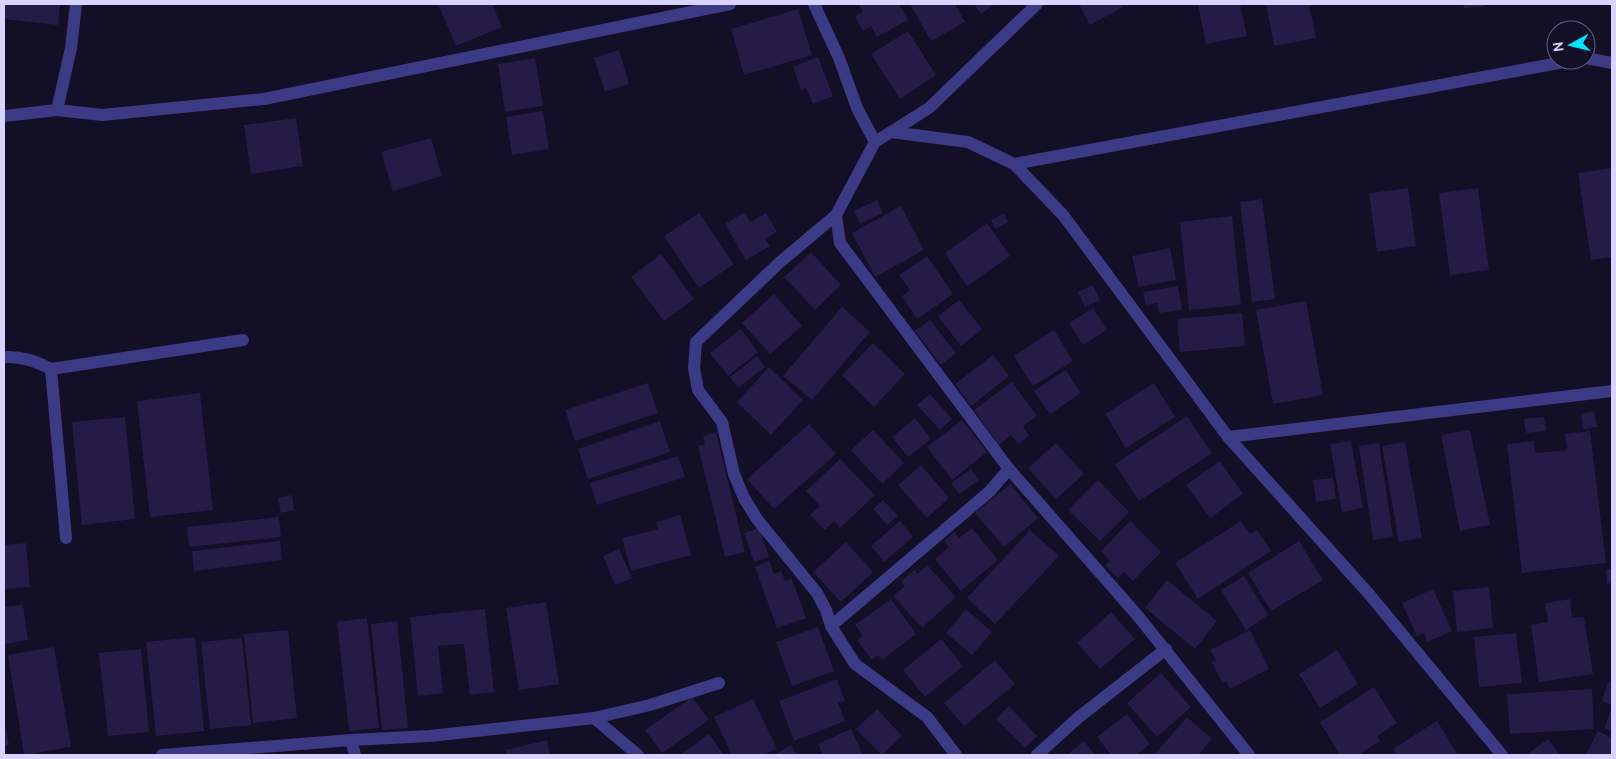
<svg xmlns="http://www.w3.org/2000/svg" width="1616" height="759" viewBox="0 0 1616 759" font-family="Cabin,sans-serif">
<style>
.building{fill:#241b47}
.lines{fill:none;stroke-linecap:round;stroke-linejoin:round}
.minor{stroke:#3d3a85;stroke-width:12}
</style>
<rect width="100%" height="100%" fill="#130f26"/>
<path class="building" d="M5 4H60L58 25 4 19Z
M438 4H492L502 27 456 46Z
M859 4H899L908 20 877 37 871 26 863 31 855 16 863 12Z
M910 4H955L965 22 931 41Z
M974 4H995L981 14Z
M1079 4H1122L1123 7 1090 25Z
M1198 4H1240L1247 36 1206 44Z
M1266 4H1309L1316 38 1274 46Z
M1463 4H1484L1485 6 1464 8Z
M798 9 812 55 744 75 731 29Z
M908 31 936 75 900 99 871 54Z
M619 50 629 84 605 92 594 58Z
M818 57 833 96 813 104 806 88 801 90 793 67Z
M535 58 543 106 505 112 498 64Z
M543 111 549 149 512 155 506 117Z
M296 118 303 166 251 174 244 125Z
M431 138 442 176 393 191 381 152Z
M1612 168V257L1591 260 1578 173Z
M1408 188 1416 246 1377 252 1369 193Z
M1478 188 1489 270 1450 275 1439 193Z
M1262 199 1275 299 1252 302 1240 202Z
M877 200 883 213 860 224 854 211Z
M901 206 924 250 875 277 852 233Z
M745 212 750 222 766 213 777 232 765 239 770 246 746 260 725 224Z
M699 213 734 264 699 288 664 236Z
M1004 214 1008 222 995 229 991 220Z
M1232 216 1241 305 1189 310 1180 222Z
M987 223 1010 256 967 286 945 253Z
M1170 248 1176 280 1139 287 1132 256Z
M811 252 841 285 815 310 784 277Z
M661 254 694 299 664 321 631 277Z
M927 256 953 294 917 319 902 296 910 290 899 275Z
M1093 285 1100 300 1085 307 1078 292Z
M1178 286 1182 310 1159 313 1157 303 1146 305 1143 292Z
M774 294 802 326 770 354 742 323Z
M959 300 982 329 961 346 938 316Z
M1306 301 1323 395 1273 404 1256 310Z
M842 307 870 332 812 400 783 376Z
M1093 308 1107 330 1083 345 1069 323Z
M1242 313 1245 346 1180 352 1177 319Z
M930 320 956 353 941 365 915 331Z
M741 329 758 352 728 376 710 353Z
M1054 330 1073 361 1033 386 1014 356Z
M873 343 905 374 874 407 842 375Z
M993 355 1009 376 971 406 955 384Z
M757 356 765 367 738 388 730 377Z
M769 367 803 400 771 435 737 402Z
M1066 370 1081 393 1050 414 1034 391Z
M1012 382 1037 416 1023 426 1029 436 1018 444 1011 435 999 445 974 410Z
M648 383 658 413 575 441 565 410Z
M1154 383 1175 417 1126 448 1105 414Z
M200 393 213 510 150 517 137 401Z
M930 394 952 419 940 430 917 405Z
M1594 411 1597 427 1583 429 1581 414Z
M1187 416 1212 453 1139 501 1115 464Z
M125 417 135 519 82 525 72 422Z
M1544 417 1546 431 1526 433 1524 419Z
M915 418 931 439 908 457 892 437Z
M962 420 987 452 952 480 927 447Z
M660 421 670 452 588 479 578 449Z
M809 424 836 454 774 509 747 479Z
M873 430 904 463 882 484 851 450Z
M1470 430 1490 525 1460 531 1441 435Z
M1590 431 1606 563 1522 573 1507 444 1534 441 1535 453 1567 450 1565 434Z
M716 432 745 552 725 557 698 446 705 444 703 436Z
M1351 441 1363 508 1342 512 1330 444Z
M1405 442 1422 538 1399 542 1382 446Z
M1056 443 1084 474 1056 499 1028 468Z
M1379 443 1393 537 1373 540 1359 446Z
M678 456 685 477 597 505 590 483Z
M840 459 875 495 840 528 834 521 825 530 810 515 820 506 806 491Z
M1220 461 1243 494 1210 518 1186 485Z
M921 465 949 498 927 518 898 485Z
M971 469 979 480 959 494 951 483Z
M1333 478 1336 499 1316 502 1313 480Z
M1098 480 1129 512 1100 541 1068 510Z
M1010 484 1038 518 1004 547 975 513Z
M292 495 294 510 281 513 278 498Z
M883 500 898 516 887 525 873 509Z
M680 515 691 555 631 571 622 538 658 529 656 522Z
M279 517 281 537 189 547 187 527Z
M900 521 913 537 884 562 871 546Z
M1130 521 1161 552 1133 581 1124 572 1118 578 1105 566 1110 561 1101 551Z
M1241 521 1250 534 1257 530 1271 551 1198 599 1175 563Z
M759 528 769 557 754 562 744 533Z
M972 528 998 560 961 591 935 559 949 547 944 541 954 532 959 538Z
M1030 530 1059 556 995 624 967 598Z
M280 541 282 560 194 571 192 551Z
M1299 541 1323 580 1271 611 1248 573Z
M846 542 873 572 841 602 813 572Z
M26 543 30 587 4 589V545Z
M619 549 632 578 615 585 603 556Z
M769 561 774 574 781 571 785 581 792 579 806 618 777 628 755 567Z
M927 565 956 597 922 628 893 596 905 586 901 581 914 570 918 574Z
M1606 569H1612V583L1607 584Z
M1244 576 1268 615 1246 630 1221 590Z
M1167 580 1217 621 1195 649 1145 608Z
M1489 587 1493 628 1457 632 1453 591Z
M1433 589 1452 631 1427 642 1424 633 1417 636 1402 603Z
M891 599 916 634 882 660 878 655 872 660 857 640 863 636 855 625Z
M1570 599 1572 618 1584 617 1593 674 1539 682 1531 625 1548 622 1545 603Z
M546 602 559 684 519 690 506 608Z
M23 605 28 640 4 644V607Z
M485 609 494 692 470 695 464 644 438 646 443 693 418 696 410 617Z
M966 609 992 632 972 655 946 633Z
M1111 612 1135 639 1100 669 1077 643Z
M367 618 379 728 349 731 337 622Z
M397 621 408 728 382 730 371 624Z
M818 627 834 671 792 686 776 642Z
M288 630 297 718 253 723 244 634Z
M1250 630 1269 669 1230 689 1226 681 1222 683 1212 662 1216 661 1210 650Z
M1516 633 1522 683 1479 687 1474 637Z
M195 637 204 731 156 736 146 642Z
M242 638 251 725 210 729 201 642Z
M941 639 963 666 925 697 903 670Z
M54 647 71 747 24 755 8 655Z
M141 649 149 732 108 736 99 653Z
M1337 650 1358 684 1320 708 1299 674Z
M995 660 1015 684 964 726 944 703Z
M1161 673 1191 707 1157 737 1127 703Z
M837 679 845 701 838 703 845 721 794 741 779 701Z
M1608 682 1612 683V705L1602 701Z
M1374 687 1397 723 1377 736 1380 741 1358 755H1340L1320 722Z
M1592 689 1594 729 1510 734 1507 694Z
M692 697 709 720 662 753 645 730Z
M753 699 777 749 763 755H732L714 717Z
M1009 706 1037 736 1025 748 996 719Z
M1612 706V731L1604 729Z
M877 709 902 736 882 755 856 729Z
M1127 714 1150 744 1136 755H1111L1097 737Z
M1187 717 1212 739 1198 755H1154Z
M4 721 9 745 4 746Z
M1437 721 1458 755H1397L1393 749Z
M851 729 863 755H823L818 744Z
M1598 731 1612 738V755H1586Z
M709 734 724 755H680Z
M1548 739 1560 755H1526Z
M547 740 550 755H507L506 750Z
M1084 741 1095 755H1067Z
M791 745 797 755H774Z"/>
<g class="lines">
<path class="minor" d="M814 4 839 58 857 108 875 142
M1586 58 1612 63
M57 110 71 48 76 4
M4 116 57 110 102 115 264 99 730 4
M891 132 968 142 1014 164 1063 215 1228 437 1369 594 1502 755
M1014 164 1575 60
M836 215 840 243 1009 469 1138 616 1249 755
M4 357C22 356 35 361 51 369L243 340
M51 369 66 538
M1228 437 1612 391
M831 626 989 492 1009 469
M594 718 638 755
M351 740 355 755
M162 755 351 740 430 736 594 718 650 705 719 683
M956 755 927 717 855 664 831 626 826 610 817 593 757 519 744 498 734 474 722 422 698 390 694 368 696 342 779 263 836 215 875 142 929 108 1037 4
M1037 755 1079 717 1166 649"/>
</g>
<rect width="1616" height="759" fill="none" stroke="#d9d4ff" stroke-width="10"/>
<g transform="translate(1571 45) rotate(262)"><circle r="24" fill="#130f26" stroke="#625e7d"/>
<path d="M0-4L9 19L0 12L-9 19Z" fill="#00e5ff"/>
<text y="-8" font-size="14" font-weight="bold" text-anchor="middle" fill="#d9d4ff">N</text>
</g>
</svg>
